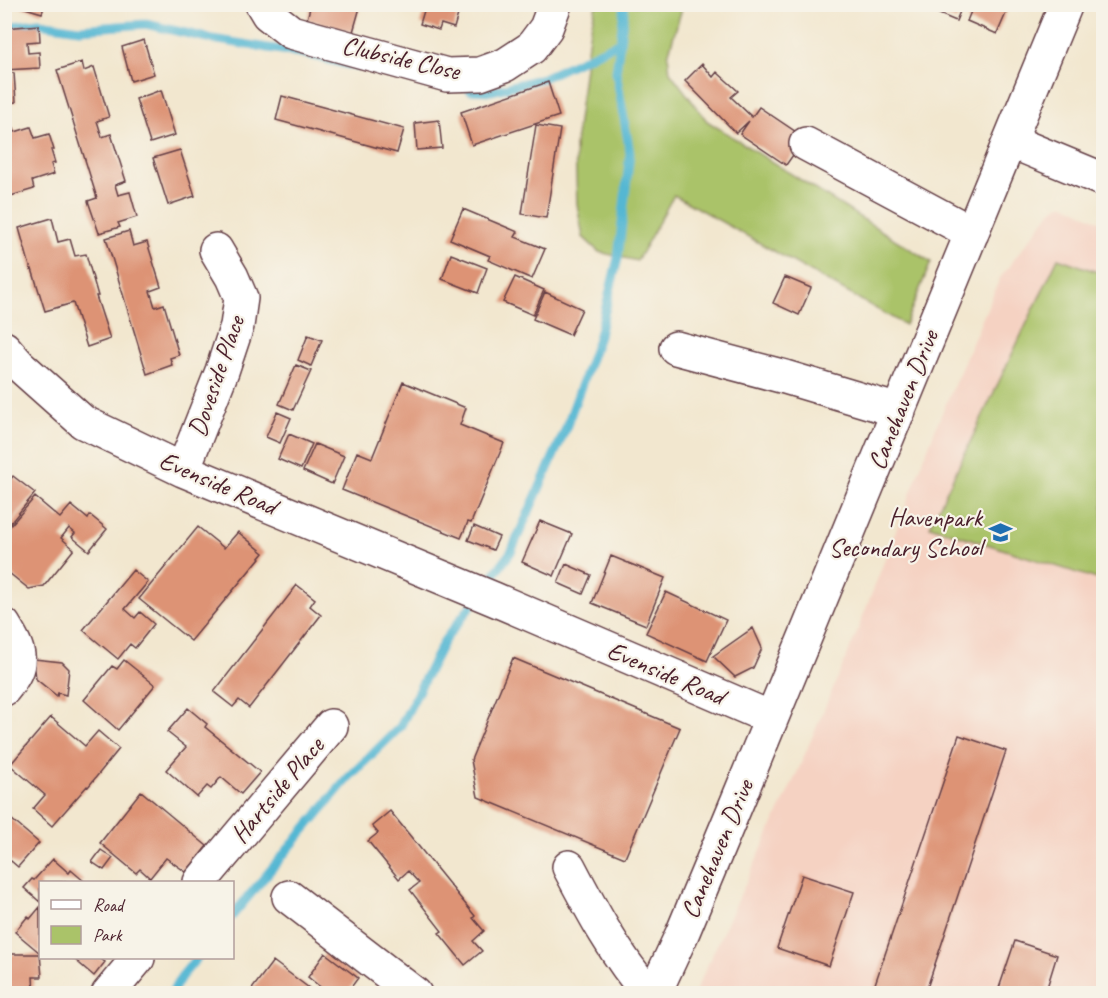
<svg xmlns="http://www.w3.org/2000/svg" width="1108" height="998" viewBox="0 0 1108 998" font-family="Caveat,sans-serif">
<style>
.built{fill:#f5d2c2}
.green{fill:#aac369;stroke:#7a714a;stroke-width:1.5}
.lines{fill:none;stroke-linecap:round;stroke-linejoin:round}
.stream{stroke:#55b7d3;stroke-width:9}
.building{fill:#dd9375}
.minor-casing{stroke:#633d44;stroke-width:36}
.minor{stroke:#fff;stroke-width:33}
.labels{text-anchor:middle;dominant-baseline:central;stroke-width:4.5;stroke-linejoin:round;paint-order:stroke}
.street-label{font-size:26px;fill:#4a1f2b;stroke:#f7f3e8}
.poi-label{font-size:26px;fill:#4a1f2b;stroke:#f7f3e8;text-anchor:end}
</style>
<rect width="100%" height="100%" fill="#f7f3e8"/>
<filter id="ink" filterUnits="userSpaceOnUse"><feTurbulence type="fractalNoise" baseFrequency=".0167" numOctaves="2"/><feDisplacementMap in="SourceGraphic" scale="12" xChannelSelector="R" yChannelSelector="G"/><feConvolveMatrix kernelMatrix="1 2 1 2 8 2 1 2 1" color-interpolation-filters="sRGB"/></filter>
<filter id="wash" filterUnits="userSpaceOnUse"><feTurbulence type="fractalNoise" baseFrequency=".008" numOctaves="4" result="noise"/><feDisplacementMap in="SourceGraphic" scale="24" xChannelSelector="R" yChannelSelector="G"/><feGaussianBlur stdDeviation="1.35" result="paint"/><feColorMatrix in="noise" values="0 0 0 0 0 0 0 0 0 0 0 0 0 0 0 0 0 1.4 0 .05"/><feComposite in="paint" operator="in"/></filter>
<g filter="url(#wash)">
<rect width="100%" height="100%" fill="#f2e7cf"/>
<path class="built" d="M1063 203 1103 223V993L694 994 796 775 855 637 936 427 1000 278 1051 211Z"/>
<path class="green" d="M596 5H683L668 55 670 72 707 121 931 262 905 325 674 195 637 261 599 252 583 237 577 205 575 145 589 35Z
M1058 258 1103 274V581L930 526Z"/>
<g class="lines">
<path class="stream" d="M4 27 39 23 79 29 146 24 212 39 300 53 357 67
M470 90 492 91 543 78 620 42
M484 588 511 552 566 428 598 339 618 258 630 153 616 72 625 4
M232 916 347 779 400 727 444 641 476 599
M171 994 181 977 197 958"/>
</g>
<g id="blocks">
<path class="building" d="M4 4H11L5 26 4 25Z
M12 4H45L42 13Z
M311 4H361L353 32 307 19Z
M426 4H461L454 28 441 24 439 30 420 24Z
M926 4H963L956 21 925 8Z
M974 4H1010L997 34 967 21Z
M39 25 40 41 27 42 28 53 39 52 40 68 4 70V28Z
M144 40 154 74 131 81 122 47Z
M82 62 84 71 94 67 109 117 97 121 102 137 111 134 126 181 115 185 118 195 130 192 137 217 118 223 120 227 99 233 88 201 97 198 57 70Z
M702 64 713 77 717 72 738 91 731 97 752 117 759 107 805 138 786 165 740 134 749 121 736 133 685 81Z
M4 73H14L16 102 4 103Z
M548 82 559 116 472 145 461 112Z
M161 90 175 135 150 143 136 99Z
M282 96 404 129 397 153 276 120Z
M439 120 442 148 417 150 415 123Z
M536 125 560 129 546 218 522 214Z
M31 127 35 138 49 134 54 150H51L55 163 51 164 54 174 32 181 34 189 4 198V131L14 128 15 132Z
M180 150 195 196 168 205 153 158Z
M463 209 518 232 515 237 545 249 532 279 488 260 490 256 450 239Z
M52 218 58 242 70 239 75 256 86 254 98 296H96L110 339 87 347 73 303 45 311 32 269 31 270 19 228Z
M129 231 133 246 147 242 161 287 150 291 155 307 164 304 179 355 170 358 172 365 147 374 106 238Z
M451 254 487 268 478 293 442 279Z
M515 277 544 290 533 315 503 302Z
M785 277 811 288 799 315 773 303Z
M545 292 582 309 570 335 533 319Z
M308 335 322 340 311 366 298 360Z
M296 365 311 371 293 410 279 404Z
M403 382 466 408 460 425 504 443 471 523 468 522 461 538 342 490 357 452 372 458Z
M277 412 291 418 280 443 266 437Z
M289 434 312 444 301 469 278 459Z
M315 444 344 456 332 484 303 471Z
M13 476 35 493 8 526 5 523V486Z
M35 497 60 518 71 505 88 519 90 515 107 529 89 551 72 537 75 533 69 528 61 538 74 549 44 586 29 589 4 569V533Z
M540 521 572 534 554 576 522 562Z
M474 526 499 537 493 550 468 540Z
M198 527 224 548 238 532 264 553 191 641 139 599Z
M611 556 665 578 646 625 592 603Z
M566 564 591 575 583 594 558 583Z
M133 570 148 582 125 609 135 618 140 612 154 624 135 648 130 644 118 659 83 630Z
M297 585 315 599 310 606 321 615 249 708 239 700 233 707 214 692Z
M666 592 726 620 707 661 646 633Z
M753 628 762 648 753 668 735 677 713 656Z
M513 658 680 728 625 858 478 797 471 760Z
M34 659 62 662 69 669 66 695 58 693 57 696 36 679Z
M124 660 155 685 118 730 84 700 112 666 117 669Z
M188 708 207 724 205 727 260 772 241 794 221 777 211 789 207 786 197 797 166 770 186 747 167 732Z
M51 717 85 746 98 731 119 749 88 787 87 786 52 826 33 809 45 795 10 765Z
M959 735 1006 751 925 994H895L874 987Z
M141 791 207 846 186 872 166 858 150 878 140 869 136 873 100 843Z
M390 811 475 916 473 918 484 931 473 941 482 951 465 965 439 933 442 931 410 890 419 883 408 871 399 879 368 841 378 833 372 826Z
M4 813 39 843 18 867 11 861 4 868Z
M101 850 113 858 104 870 92 862Z
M53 859 69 873 71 870 85 882H40V902L24 888 32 879 34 880Z
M802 875 854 892 829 966 777 948Z
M40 907V953L15 932 28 916 30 919Z
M1015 941 1057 955 1045 994H997Z
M325 953 358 978 346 994H329L308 977Z
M4 954H40L42 977H33L34 994H4Z
M73 958H99L105 962 94 976Z
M273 961 317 994H259L252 989Z
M767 988 784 993 783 994H765Z"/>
</g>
</g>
<g filter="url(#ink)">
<use href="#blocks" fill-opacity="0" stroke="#633d44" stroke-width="1.5"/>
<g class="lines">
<defs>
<path id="minor" d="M262 4 268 14 291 32 447 75 480 74 505 65 531 48 546 28 555 4
M1010 141 1104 180
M806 144 972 233
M4 348 19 365 83 422 183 470 494 599 771 718
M676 348 785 377 899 411
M183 470 222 371 237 326 241 298 232 277 216 250
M4 625C21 653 25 663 4 689
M569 867C592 911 616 956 649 994
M200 882 331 726
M289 897 415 994
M108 994 138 958
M654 994 682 934 740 795 1066 4"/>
</defs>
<use href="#minor" class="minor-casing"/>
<use href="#minor" class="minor"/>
</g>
</g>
<defs>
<symbol id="school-bare" viewBox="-9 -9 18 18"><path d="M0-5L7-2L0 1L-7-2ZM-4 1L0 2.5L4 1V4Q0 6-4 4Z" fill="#1f6fb2" stroke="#f7f3e8" stroke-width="2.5" paint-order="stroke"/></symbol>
</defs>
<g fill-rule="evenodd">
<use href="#school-bare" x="984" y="516" width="33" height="33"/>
</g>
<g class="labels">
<g class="street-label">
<text transform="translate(401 58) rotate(13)">Clubside Close</text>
<text transform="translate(216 376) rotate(-71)">Doveside Place</text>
<text transform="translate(903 400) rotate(-68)">Canehaven Drive</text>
<text transform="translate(218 483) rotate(23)">Evenside Road</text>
<text transform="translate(666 673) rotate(23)">Evenside Road</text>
<text transform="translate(277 790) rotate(-50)">Hartside Place</text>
<text transform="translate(717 849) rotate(-67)">Canehaven Drive</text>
</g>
<g class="poi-label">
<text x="982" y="517">Havenpark<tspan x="982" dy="30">Secondary School</tspan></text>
</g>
</g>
<rect width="1108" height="998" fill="none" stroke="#f7f3e8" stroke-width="24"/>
<rect x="39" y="881" width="195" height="78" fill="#f7f3e8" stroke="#b29e9c" stroke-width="1.5"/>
<rect x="51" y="900" width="30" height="9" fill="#ffffff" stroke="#b29e9c" stroke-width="1.5"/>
<text x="93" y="911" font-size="18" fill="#4a1f2b">Road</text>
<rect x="51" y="926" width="30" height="18" fill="#aac369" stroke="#b29e9c" stroke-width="1.5"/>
<text x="93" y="941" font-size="18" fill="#4a1f2b">Park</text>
</svg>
